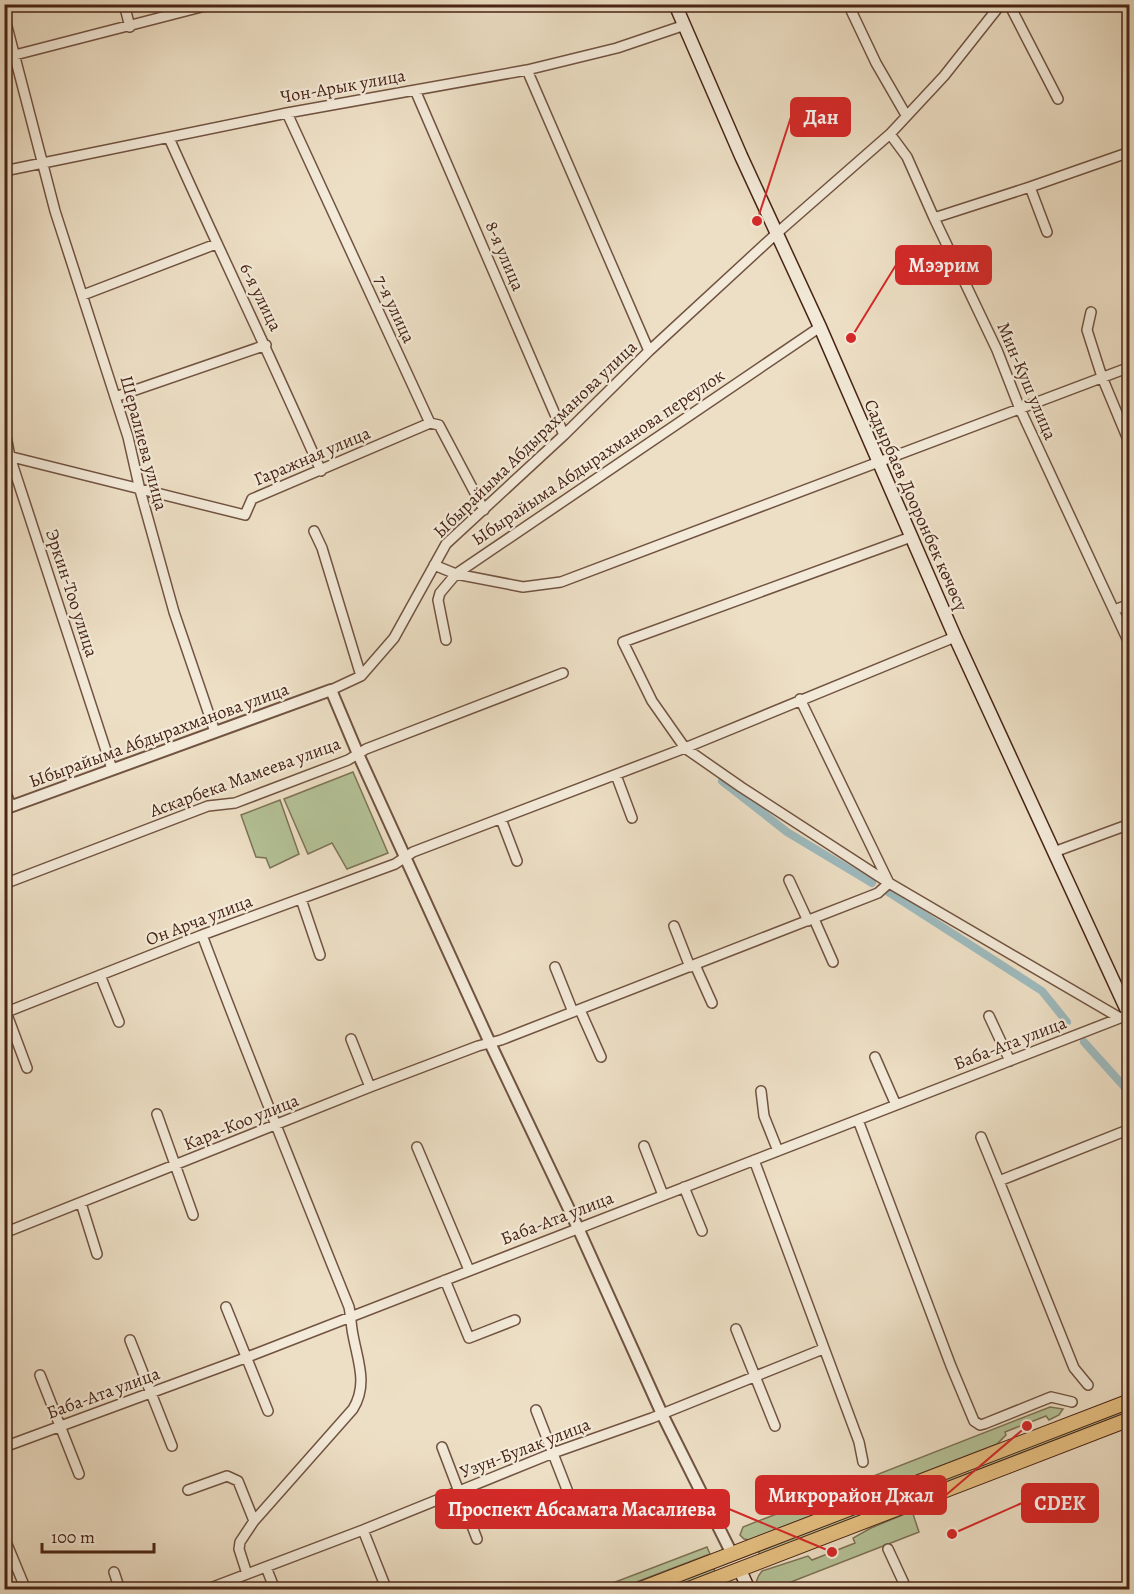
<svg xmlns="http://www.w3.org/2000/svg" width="1134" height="1594" viewBox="0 0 1134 1594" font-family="Alegreya,serif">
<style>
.green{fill:#b4c297;stroke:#7e7356;stroke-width:1.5}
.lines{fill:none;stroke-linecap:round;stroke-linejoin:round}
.canal{stroke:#9dbabe;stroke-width:8}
.minor-casing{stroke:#715341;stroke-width:12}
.tertiary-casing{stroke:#715341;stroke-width:14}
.secondary-casing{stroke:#482415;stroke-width:15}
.primary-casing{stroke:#482415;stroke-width:16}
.minor{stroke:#f3ead9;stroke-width:9}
.tertiary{stroke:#f3ead9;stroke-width:10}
.secondary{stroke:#f3ead9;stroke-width:12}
.primary{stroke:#e6c082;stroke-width:14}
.labels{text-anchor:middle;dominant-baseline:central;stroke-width:4.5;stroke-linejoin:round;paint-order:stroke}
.street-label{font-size:18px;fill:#482415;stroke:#f3ead9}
.leader{fill:none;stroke:#d62828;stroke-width:2}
.callout-dot{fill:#d62828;stroke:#f3ead9;stroke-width:2}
.callout{fill:#d62828;stroke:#d62828;stroke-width:2}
.callout-label{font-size:20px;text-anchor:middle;font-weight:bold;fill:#fff}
</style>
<rect width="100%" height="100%" fill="#eddfc5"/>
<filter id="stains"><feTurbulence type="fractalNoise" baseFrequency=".00333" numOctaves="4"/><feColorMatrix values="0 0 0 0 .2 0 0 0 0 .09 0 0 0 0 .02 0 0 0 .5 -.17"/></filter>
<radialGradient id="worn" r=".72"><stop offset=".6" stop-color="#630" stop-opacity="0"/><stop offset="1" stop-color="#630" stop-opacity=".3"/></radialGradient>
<path class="green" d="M353 772 388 853 347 869 332 843 308 854 284 799Z
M280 800 299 854 270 868 266 858 256 857 241 815Z
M1050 1407 1063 1409 1059 1415 1049 1420 1046 1416 1005 1432 1006 1435 997 1444 749 1540 744 1539 740 1535 743 1527Z
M1129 1408V1412L760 1555 758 1551Z
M912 1511 919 1532 773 1589H758C755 1582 757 1577 762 1571L808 1556 812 1560 855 1543 853 1538 871 1528Z
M707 1547 710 1554 618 1589H597Z
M714 1568 715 1572 670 1589 658 1590Z"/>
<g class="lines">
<path class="canal" d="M722 781 787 832 872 883
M885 890 1042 991 1067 1022
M1084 1042 1130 1093"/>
<defs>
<path id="minor" d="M124 4 130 27
M848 4 876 63 906 115
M1009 4 1058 99
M4 15 55 211 128 437 140 490 174 612 215 732
M15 55 213 4
M527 70 649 351
M415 90 564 435
M287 113 430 423 439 425 484 510
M890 134 907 157 934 218 997 350 1020 409 1130 645
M169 138C219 250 272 359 321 471
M4 171 287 113 527 70 617 48 685 25
M1030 187 1047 232
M934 218 1030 187 1130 152
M83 295 216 244
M1091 312 1087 330 1102 377 1129 442
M115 397 266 345
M4 426 10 457 112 769
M4 455 245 515 252 499 430 423
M314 531 322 548 361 676
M911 537 623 642 652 701 685 748 741 787 889 883 1120 1018 1123 1017
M434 565 456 574 523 587 561 582 1130 367
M1114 610 1130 604
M446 640 438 600 440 593 456 574 820 327
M331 690 361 676 394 638 446 544 564 435 649 351 777 233 890 134 944 76 1001 4
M616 775 632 818
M4 788 11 806
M501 819 517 861
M1054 852 1130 824
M789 880 808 921
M4 884 208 806 235 803 348 760 366 749 563 673
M301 899 320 955
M814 919 833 962
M674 926 690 967
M202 935C249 1060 299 1183 349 1307 351 1316 351 1326 353 1335 358 1362 368 1384 353 1409L254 1521 240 1542 239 1549 247 1574
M695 965 712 1003
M555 967 573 1012
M100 975 119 1022
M580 1010 601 1057
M6 1012 27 1068
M4 1013 202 935 395 864 413 852 685 748 955 637
M989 1016 1010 1061
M351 1039 370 1087
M875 1057 896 1105
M761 1091 764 1116 778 1151
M157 1114 193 1215
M858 1120 951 1366 974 1421 980 1425 984 1424 1051 1397 1072 1402
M981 1137 999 1181
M644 1146 663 1195
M417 1147 469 1270
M754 1160 859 1442 863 1462
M684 1187 702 1231
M81 1203 97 1254
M4 1233 370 1087 478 1046 501 1040 878 893 889 883 800 699
M445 1280 469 1338 515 1320
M4 1289 5 1290
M226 1307 268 1411
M736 1329 775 1426
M130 1340 172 1446
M40 1375 79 1474
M1088 1385 1074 1368 999 1181 1130 1129
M536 1410 573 1505
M4 1447 245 1358 1120 1018
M442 1447 477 1539
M188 1490 227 1476 238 1481 254 1521
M363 1530 386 1588
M4 1537 26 1590
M888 1549 907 1590
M266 1567 275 1590
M114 1572 120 1590
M205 1590 363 1530 553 1453 652 1418 823 1349"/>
<path id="tertiary" d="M4 809 331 690 358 754 490 1043 578 1228 662 1414 732 1554"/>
<path id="secondary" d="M675 4 741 156 820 327 955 637 1130 1017
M740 1570 749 1590"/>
<path id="primary" d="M638 1590 1130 1401
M686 1590 1130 1419"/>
</defs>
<use href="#minor" class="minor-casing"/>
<use href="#tertiary" class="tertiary-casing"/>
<use href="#secondary" class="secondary-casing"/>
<use href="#primary" class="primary-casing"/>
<use href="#minor" class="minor"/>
<use href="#tertiary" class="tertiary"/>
<use href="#secondary" class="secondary"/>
<use href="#primary" class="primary"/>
</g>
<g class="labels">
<g class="street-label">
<text transform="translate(343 86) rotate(-10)">Чон-Арык улица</text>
<text transform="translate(505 256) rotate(67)">8-я улица</text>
<text transform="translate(261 297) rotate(64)">6-я улица</text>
<text transform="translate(395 309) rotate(65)">7-я улица</text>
<text transform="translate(1027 381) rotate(67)">Мин-Куш улица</text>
<text transform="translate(535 439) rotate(-44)">Ыбырайыма Абдырахманова улица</text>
<text transform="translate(144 443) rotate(75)">Шералиева улица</text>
<text transform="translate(312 456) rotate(-23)">Гаражная улица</text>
<text transform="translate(598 457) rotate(-34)">Ыбырайыма Абдырахманова переулок</text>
<text transform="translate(916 505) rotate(66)">Садырбаев Дооронбек көчөсү</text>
<text transform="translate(72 593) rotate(72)">Эркин-Тоо улица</text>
<text transform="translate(159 735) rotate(-20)">Ыбырайыма Абдырахманова улица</text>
<text transform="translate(245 777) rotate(-20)">Аскарбека Мамеева улица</text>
<text transform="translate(199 920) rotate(-21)">Он Арча улица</text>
<text transform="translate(1010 1043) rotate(-21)">Баба-Ата улица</text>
<text transform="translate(241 1122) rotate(-22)">Кара-Коо улица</text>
<text transform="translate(557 1218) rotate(-21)">Баба-Ата улица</text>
<text transform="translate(103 1393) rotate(-20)">Баба-Ата улица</text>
<text transform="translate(525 1448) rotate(-21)">Узун-Булак улица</text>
</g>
</g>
<path class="leader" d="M757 221L791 117M851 338L896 265M1027 1426L946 1495M952 1534L1022 1503M832 1552L729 1509"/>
<g class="callout-dot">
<circle cx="757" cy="221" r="6"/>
<circle cx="851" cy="338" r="6"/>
<circle cx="1027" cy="1426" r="6"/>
<circle cx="952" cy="1534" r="6"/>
<circle cx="832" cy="1552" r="6"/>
</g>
<g class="callout">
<rect x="791" y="98" width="59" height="38" rx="6"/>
<rect x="896" y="246" width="95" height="38" rx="6"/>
<rect x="756" y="1476" width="190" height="38" rx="6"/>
<rect x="1022" y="1484" width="76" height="38" rx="6"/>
<rect x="436" y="1490" width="293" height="38" rx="6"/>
</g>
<g class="callout-label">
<text x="821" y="124">Дан</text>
<text x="944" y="272">Мээрим</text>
<text x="851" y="1502">Микрорайон Джал</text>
<text x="1060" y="1510">CDEK</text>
<text x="582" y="1516">Проспект Абсамата Масалиева</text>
</g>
<rect width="1134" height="1594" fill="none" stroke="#eddfc5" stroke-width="24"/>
<rect x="6" y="6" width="1122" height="1582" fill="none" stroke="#482415" stroke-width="3"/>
<rect x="12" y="12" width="1110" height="1570" fill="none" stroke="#482415" stroke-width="1.5"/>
<path d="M42 1543v9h112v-9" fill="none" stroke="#482415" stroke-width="3"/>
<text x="51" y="1543" font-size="18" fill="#482415" stroke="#f3ead9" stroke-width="4.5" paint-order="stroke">100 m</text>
<rect width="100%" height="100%" filter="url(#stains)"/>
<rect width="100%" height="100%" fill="url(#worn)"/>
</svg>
